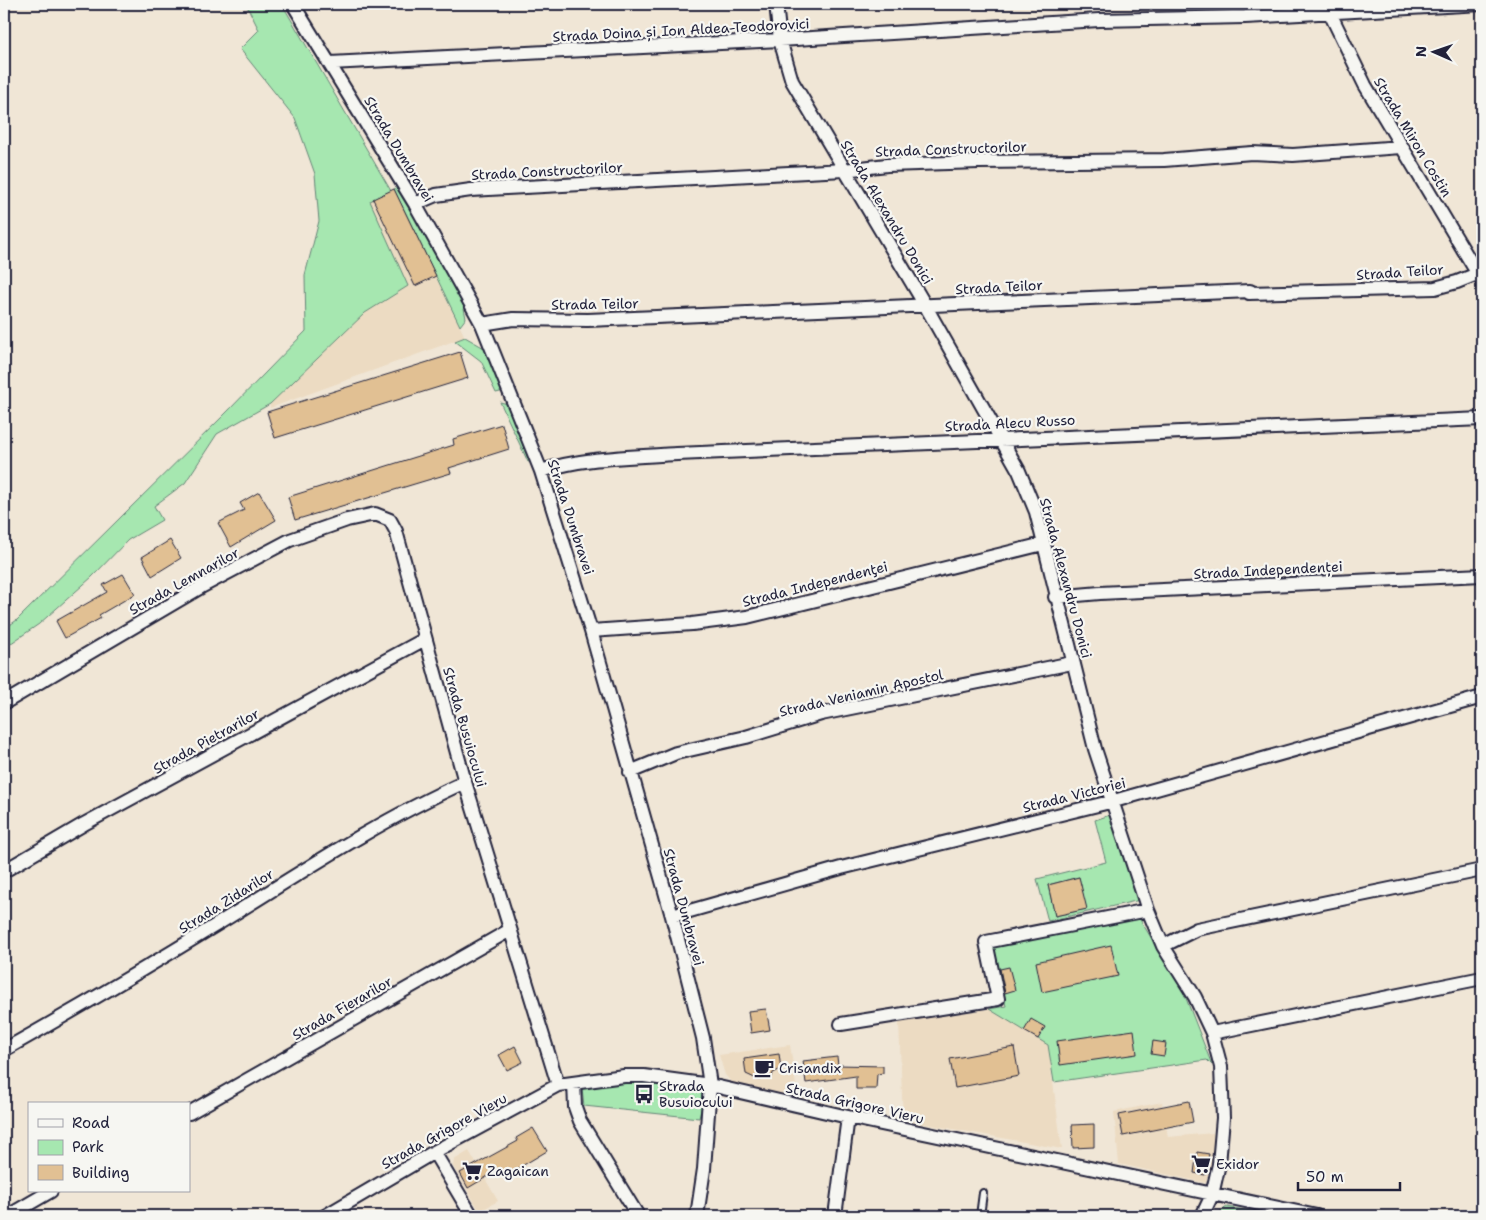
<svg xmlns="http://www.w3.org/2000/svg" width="1486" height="1220" viewBox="0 0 1486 1220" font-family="'Shantell Sans',sans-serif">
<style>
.built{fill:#ecdbc2}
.green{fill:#a6e7b0;stroke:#648476;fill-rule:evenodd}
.building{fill:#e1c093;stroke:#22223b}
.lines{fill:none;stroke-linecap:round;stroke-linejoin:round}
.lane-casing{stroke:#22223b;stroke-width:10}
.street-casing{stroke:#22223b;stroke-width:16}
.lane{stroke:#f6f6f2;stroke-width:6}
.street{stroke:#f6f6f2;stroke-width:12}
.labels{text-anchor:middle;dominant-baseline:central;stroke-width:4.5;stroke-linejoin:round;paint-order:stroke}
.street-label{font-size:14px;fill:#22223b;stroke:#f6f6f2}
.poi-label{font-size:14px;fill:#22223b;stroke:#f6f6f2;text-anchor:start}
</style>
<rect width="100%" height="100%" fill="#f0e6d6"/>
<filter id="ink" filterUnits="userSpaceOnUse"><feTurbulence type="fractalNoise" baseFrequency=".02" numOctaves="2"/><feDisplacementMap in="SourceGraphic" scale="10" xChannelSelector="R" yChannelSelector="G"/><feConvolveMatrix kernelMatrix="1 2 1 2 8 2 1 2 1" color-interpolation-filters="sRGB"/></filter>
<g filter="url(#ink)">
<path class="built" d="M394 189 465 337 270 408V404L365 313 408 286 370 201Z
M989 1009 1048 1045 1062 1149 903 1120 899 1022Z
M790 1045 798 1099 734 1085 725 1075 719 1055Z
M1162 1102 1168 1137 1213 1133V1155L1206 1183 1119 1164 1114 1112Z
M469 1151 498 1201 480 1211 453 1166 454 1160Z"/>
<path class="green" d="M246 4H282L391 191 370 201 408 286 365 313 270 404 217 434 185 483 154 506 162 520 128 540 92 577 39 624 4 648V629L17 620 226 413 306 331 305 275 319 221 315 174 295 118 240 49 259 30Z
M399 186 463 304 466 318 460 326 394 189Z
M465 337 486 349 504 391 496 393 481 361 455 341Z
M500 402 508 404 531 461 528 462Z
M1113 814 1140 900 1048 921 1037 879 1106 862 1095 820ZM1079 877 1086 909 1055 916 1048 885Z
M1139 918 1182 988 1212 1065 1207 1060 1054 1082 1048 1045 989 1009 1006 1006 991 946Z
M635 1080 668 1083 705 1093 699 1118 584 1106 582 1088Z
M1227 1207 1280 1216H1212Z"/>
<path class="building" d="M394 189 436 276 415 286 373 199Z
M460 352 468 378 275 438 267 412Z
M502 424 509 449 449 468 451 473 295 520 288 497 454 445 453 439Z
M259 492 276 520 231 547 218 523 244 510 240 503Z
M170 540 181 558 152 576 142 557Z
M123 574 135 594 99 615 101 618 65 638 56 621 107 592 103 585Z
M1079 877 1087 909 1055 916 1048 885Z
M1111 945 1118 976 1042 992 1036 962Z
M1009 967 1015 990 1005 993 1000 969Z
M766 1009 770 1030 751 1033 748 1011Z
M1031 1019 1045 1027 1038 1039 1024 1031Z
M1134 1030 1137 1054 1060 1065 1057 1041Z
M1153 1041 1166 1043 1164 1056 1151 1054Z
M515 1046 523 1062 507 1070 499 1055Z
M1014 1047 1019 1076 955 1088 950 1059Z
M779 1054 781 1069 773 1073 772 1077 759 1080 746 1074 744 1059Z
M837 1057 838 1065 883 1066V1073L877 1074 876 1089H856V1076L806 1083 803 1061Z
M1189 1101 1193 1122 1123 1136 1119 1115Z
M1094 1124V1147L1073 1148 1072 1125Z
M533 1128 547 1151 505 1176 500 1169 468 1188 460 1173 518 1141 516 1138Z
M1197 1152 1209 1154 1205 1175 1194 1173Z"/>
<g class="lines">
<defs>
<path id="lane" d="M980 1216 983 1193"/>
<path id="street" d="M293 4 415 204 482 324 541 471 591 631 672 916 703 1038 710 1085 704 1169 697 1216
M776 4 780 40 792 81 925 305 1019 471 1036 512 1095 749 1148 910 1163 946 1195 997 1212 1033 1221 1067 1223 1118 1219 1164 1212 1195 1202 1216
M1326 5 1365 85 1482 281
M330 63 780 40 1099 20 1245 17 1482 4
M415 204 436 195 471 190 844 170 887 165 979 162 1164 160 1252 153 1293 155 1401 147
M482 324 513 319 588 320 1250 291 1249 293 1435 288 1457 282 1482 272
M541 471C585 457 631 457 677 454L1482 419
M1055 597 1100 593 1482 575
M591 631 692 624 747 617 1043 544
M4 703 201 587 290 540 347 520 375 514 390 520 396 531 465 782 558 1085
M630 772 676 753 746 737 821 714 1072 663
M4 871 84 824 425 639
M672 916 841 868 1114 801 1482 697
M1163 946 1197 929 1482 870
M841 1024 998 999 986 942 1148 910
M1212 1033 1482 978
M4 1050C75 1010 146 968 216 925 297 875 378 821 465 782
M574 1083 575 1107 580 1121 638 1216
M189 1113 510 930
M434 1152 472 1216
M8 1216 51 1191
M325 1216 434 1152 558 1085 624 1076H644L710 1085 848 1117 1317 1216
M835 1216 848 1117"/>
</defs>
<use href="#lane" class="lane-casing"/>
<use href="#street" class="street-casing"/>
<use href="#lane" class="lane"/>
<use href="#street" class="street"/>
</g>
</g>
<defs>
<symbol id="cafe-bare" viewBox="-9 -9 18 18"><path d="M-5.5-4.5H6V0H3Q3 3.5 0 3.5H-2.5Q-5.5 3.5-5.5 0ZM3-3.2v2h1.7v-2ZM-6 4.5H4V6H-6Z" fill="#22223b" stroke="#f6f6f2" stroke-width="2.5" paint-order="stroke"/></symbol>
<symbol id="bus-bare" viewBox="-9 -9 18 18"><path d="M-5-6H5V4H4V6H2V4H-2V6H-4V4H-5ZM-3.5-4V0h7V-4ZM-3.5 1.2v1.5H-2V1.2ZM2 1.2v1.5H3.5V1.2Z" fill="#22223b" stroke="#f6f6f2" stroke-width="2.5" paint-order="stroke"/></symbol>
<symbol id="supermarket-bare" viewBox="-9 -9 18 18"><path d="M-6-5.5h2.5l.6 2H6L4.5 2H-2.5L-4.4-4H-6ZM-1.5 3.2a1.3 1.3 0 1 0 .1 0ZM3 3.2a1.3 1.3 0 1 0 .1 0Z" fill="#22223b" stroke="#f6f6f2" stroke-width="2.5" paint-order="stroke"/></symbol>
</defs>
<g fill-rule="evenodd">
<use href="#cafe-bare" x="750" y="1054" width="28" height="28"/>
<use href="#bus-bare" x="630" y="1080" width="28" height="28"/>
<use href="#supermarket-bare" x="1187" y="1150" width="28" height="28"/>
<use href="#supermarket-bare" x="458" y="1157" width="28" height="28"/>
</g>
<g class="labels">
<g class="street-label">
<text transform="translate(681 30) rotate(-3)">Strada Doina și Ion Aldea-Teodorovici</text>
<text transform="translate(1413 137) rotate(59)">Strada Miron Costin</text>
<text transform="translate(399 149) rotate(59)">Strada Dumbravei</text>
<text transform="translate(951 149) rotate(-2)">Strada Constructorilor</text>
<text transform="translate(547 171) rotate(-3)">Strada Constructorilor</text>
<text transform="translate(887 212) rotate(59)">Strada Alexandru Donici</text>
<text transform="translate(1400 272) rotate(-4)">Strada Teilor</text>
<text transform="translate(999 287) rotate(-3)">Strada Teilor</text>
<text transform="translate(595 304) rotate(-1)">Strada Teilor</text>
<text transform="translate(1010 423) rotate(-3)">Strada Alecu Russo</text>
<text transform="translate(571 517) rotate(72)">Strada Dumbravei</text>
<text transform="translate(1268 570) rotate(-3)">Strada Independenței</text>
<text transform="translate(1066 578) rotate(75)">Strada Alexandru Donici</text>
<text transform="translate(184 581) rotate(-29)">Strada Lemnarilor</text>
<text transform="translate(815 584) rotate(-14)">Strada Independenţei</text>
<text transform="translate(861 693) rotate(-13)">Strada Veniamin Apostol</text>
<text transform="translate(465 727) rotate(74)">Strada Busuiocului</text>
<text transform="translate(206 741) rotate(-29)">Strada Pietrarilor</text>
<text transform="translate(1074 795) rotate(-14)">Strada Victoriei</text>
<text transform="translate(226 901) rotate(-32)">Strada Zidarilor</text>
<text transform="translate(684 907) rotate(75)">Strada Dumbravei</text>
<text transform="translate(342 1008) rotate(-30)">Strada Fierarilor</text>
<text transform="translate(855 1103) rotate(13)">Strada Grigore Vieru</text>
<text transform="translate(444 1131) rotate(-29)">Strada Grigore Vieru</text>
</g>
<g class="poi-label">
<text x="779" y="1068">Crisandix</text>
<text x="659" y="1086">Strada<tspan x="659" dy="16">Busuiocului</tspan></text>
<text x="1216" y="1164">Exidor</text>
<text x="487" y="1171">Zagaican</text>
</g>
</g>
<rect width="1486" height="1220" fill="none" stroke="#f6f6f2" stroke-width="20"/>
<rect x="10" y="10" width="1466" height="1200" fill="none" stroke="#22223b" stroke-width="2" filter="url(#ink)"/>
<rect x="28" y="1102" width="162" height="90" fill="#f6f6f2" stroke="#a1a1a9"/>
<rect x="38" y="1119" width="25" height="8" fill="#f6f6f2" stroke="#a1a1a9"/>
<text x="72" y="1128" font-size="15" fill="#22223b">Road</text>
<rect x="38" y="1140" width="25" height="15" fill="#a6e7b0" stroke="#a1a1a9"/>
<text x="72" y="1152" font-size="15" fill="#22223b">Park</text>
<rect x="38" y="1165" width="25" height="15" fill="#e1c093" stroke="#a1a1a9"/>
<text x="72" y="1178" font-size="15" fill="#22223b">Building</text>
<g transform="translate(1434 52) rotate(272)" stroke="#f6f6f2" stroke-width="4" paint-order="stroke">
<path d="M0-4L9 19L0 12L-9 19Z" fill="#22223b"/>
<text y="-8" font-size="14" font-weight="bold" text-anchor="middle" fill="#22223b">N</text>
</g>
<path d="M1298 1182v8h102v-8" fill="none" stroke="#22223b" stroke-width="2.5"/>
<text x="1306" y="1182" font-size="15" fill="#22223b" stroke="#f6f6f2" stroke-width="4" paint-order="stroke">50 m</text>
</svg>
